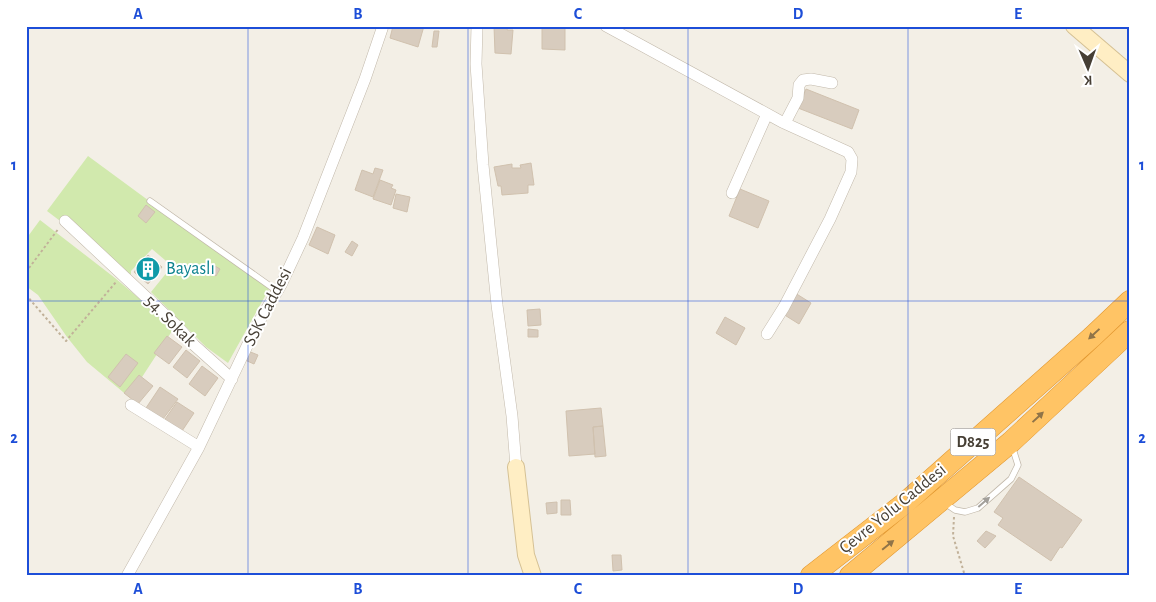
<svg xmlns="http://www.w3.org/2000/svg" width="1156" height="602" viewBox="0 0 1156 602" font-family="'Alegreya Sans',sans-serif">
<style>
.green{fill:#d1e9ad}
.building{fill:#d8ccbe;stroke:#d0c1ae}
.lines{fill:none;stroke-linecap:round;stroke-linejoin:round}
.lane-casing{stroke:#c2b9ab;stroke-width:7}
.street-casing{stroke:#c2b9ab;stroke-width:12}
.secondary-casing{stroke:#d5c194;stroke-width:18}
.highway-casing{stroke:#e29831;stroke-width:22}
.path{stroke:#c1b199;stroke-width:2;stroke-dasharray:2.5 2.5;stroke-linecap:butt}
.lane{stroke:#fff;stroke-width:5.5}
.street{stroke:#fff;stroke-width:11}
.secondary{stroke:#ffeec4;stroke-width:16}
.highway{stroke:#ffc465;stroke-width:21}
.oneway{fill:#907448}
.oneway2{fill:#a29f9a}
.grid{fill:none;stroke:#1d4ed8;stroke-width:1;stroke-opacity:0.55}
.labels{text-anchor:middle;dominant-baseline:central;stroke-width:4;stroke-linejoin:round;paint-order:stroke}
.shield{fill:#fff;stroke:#7e7972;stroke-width:1}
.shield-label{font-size:16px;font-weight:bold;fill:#463f35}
.culture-label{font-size:18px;fill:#0d838f;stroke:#fff;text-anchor:start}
.street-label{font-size:18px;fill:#463f35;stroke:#fff}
.neatline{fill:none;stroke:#1d4ed8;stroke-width:2}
.grid-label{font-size:16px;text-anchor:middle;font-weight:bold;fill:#1d4ed8}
</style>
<rect width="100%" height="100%" fill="#f3efe6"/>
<path class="green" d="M88 156 269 289 228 363 206 347 151 292 172 266 152 249 131 271V275L47 211Z
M40 220 115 278 174 328 129 397 87 362 67 337 38 295 26 286V239Z"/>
<path class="building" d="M393 26H424L418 47 390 38Z
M494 26H508L507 30H513L511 54 495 53Z
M542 26H565V50L542 49Z
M434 31H439L437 47H432Z
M806 89 859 110 852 129 798 108Z
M531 163 534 185H528V193L502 195 501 186H498L494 167 512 164V168H521L520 165Z
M375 168 383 170 373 197 355 190 362 170 373 174Z
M380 180 393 185 391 188 396 190 391 205 373 199Z
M740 189 769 201 758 228 729 216Z
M396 194 410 197 407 212 393 208Z
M146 205 155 212 146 223 138 216Z
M317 227 335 235 328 254 309 245Z
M352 241 358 245 352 256 345 252Z
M148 255 162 267 148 284 134 272Z
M215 266 220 269 216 276 211 273Z
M795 293 811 303 799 324 783 314Z
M540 309 541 325 528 326 527 310Z
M725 317 745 328 736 345 716 333Z
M528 329 538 330V337H528Z
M167 336 182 347 169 364 154 353Z
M186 350 200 361 187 378 173 367Z
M248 351 258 355 254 364 245 360Z
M126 354 138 363 120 387 108 377Z
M202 366 218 378 205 396 189 384Z
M139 375 153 386 138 404 124 393Z
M160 387 178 399 163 419 146 408Z
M177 402 194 413 180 434 163 422Z
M601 408 603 426 593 427 595 454 569 456 566 411Z
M603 426 606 456 595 457 593 427Z
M1019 477 1082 520 1062 548 1060 547 1051 561 998 525 1003 518 994 512Z
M561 500H570L571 515H561Z
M557 502V513L547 514 546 503Z
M986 531 996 536 985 548 977 541Z
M612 555H621L622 570 613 571Z"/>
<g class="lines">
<defs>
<path id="lane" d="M150 201 277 291
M945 503 955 510 965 512 978 508 1011 479 1018 465 1012 446"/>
<path id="street" d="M477 26 476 64 483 165 497 305 512 416 516 467
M606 26 782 122 848 152 852 159 851 172 830 219 784 307 767 334
M785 123 798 98 799 85 803 80 811 79 832 83
M732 193 767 114
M65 221 178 327 194 345 232 379
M131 405 199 447
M127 576 199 447 257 325 281 285 303 238 365 79 383 26"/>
<path id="secondary" d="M1074 26 1130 74
M516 467 526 555 533 576"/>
<path id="highway" d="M811 576 905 503 1092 337 1130 301
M850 576 1011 442 1130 331"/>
</defs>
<use href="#lane" class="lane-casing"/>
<use href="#street" class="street-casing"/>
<use href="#secondary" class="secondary-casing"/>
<use href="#highway" class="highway-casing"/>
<path class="path" d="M26 272 59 228
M26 295 66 341 116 282
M954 517 953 536 965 576"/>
<use href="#lane" class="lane"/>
<use href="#street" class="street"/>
<use href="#secondary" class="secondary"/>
<use href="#highway" class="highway"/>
</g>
<defs><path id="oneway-solid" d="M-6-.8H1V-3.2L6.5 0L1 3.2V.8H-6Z" transform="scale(1.25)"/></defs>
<g class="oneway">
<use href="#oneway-solid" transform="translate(1094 334) rotate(137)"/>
<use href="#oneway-solid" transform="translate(1038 417) rotate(-43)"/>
<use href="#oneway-solid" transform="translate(888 545) rotate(-39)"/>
</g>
<use class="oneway2" href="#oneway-solid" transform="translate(984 502) rotate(-41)"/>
<path class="grid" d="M248 26V576M468 26V576M688 26V576M908 26V576M26 301H1130"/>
<defs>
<symbol id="building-disc" viewBox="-11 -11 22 22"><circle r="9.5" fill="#0f9aa8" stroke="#fff"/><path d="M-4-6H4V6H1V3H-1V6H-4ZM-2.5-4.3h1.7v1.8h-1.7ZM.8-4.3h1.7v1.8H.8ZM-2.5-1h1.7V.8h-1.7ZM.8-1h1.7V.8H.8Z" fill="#fff"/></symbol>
</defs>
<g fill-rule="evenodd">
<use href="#building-disc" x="134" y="255" width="28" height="28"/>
</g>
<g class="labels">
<rect class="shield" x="950.5" y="428.5" width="45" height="27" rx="4"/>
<g class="shield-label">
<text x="973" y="442">D825</text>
</g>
<g class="culture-label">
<text x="166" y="269">Bayaslı</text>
</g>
<g class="street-label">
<text transform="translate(268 307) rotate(-63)">SSK Caddesi</text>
<text transform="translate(170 321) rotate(45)">54. Sokak</text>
<text transform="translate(893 509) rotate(-39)">Çevre Yolu Caddesi</text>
</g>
</g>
<rect width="1156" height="602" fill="none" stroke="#ffffff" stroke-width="55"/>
<g transform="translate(1088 68) rotate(178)" stroke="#ffffff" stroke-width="4" paint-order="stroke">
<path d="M0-4L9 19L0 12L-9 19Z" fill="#463f35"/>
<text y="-8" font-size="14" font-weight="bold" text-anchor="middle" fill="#463f35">K</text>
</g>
<rect x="28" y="28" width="1100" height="546" class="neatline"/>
<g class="grid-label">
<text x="138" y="19">A</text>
<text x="358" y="19">B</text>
<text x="578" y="19">C</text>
<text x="798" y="19">D</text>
<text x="1018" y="19">E</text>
<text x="14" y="170">1</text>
<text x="1142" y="170">1</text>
<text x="14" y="443">2</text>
<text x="1142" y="443">2</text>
<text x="138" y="594">A</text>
<text x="358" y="594">B</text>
<text x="578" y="594">C</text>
<text x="798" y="594">D</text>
<text x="1018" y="594">E</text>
</g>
</svg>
